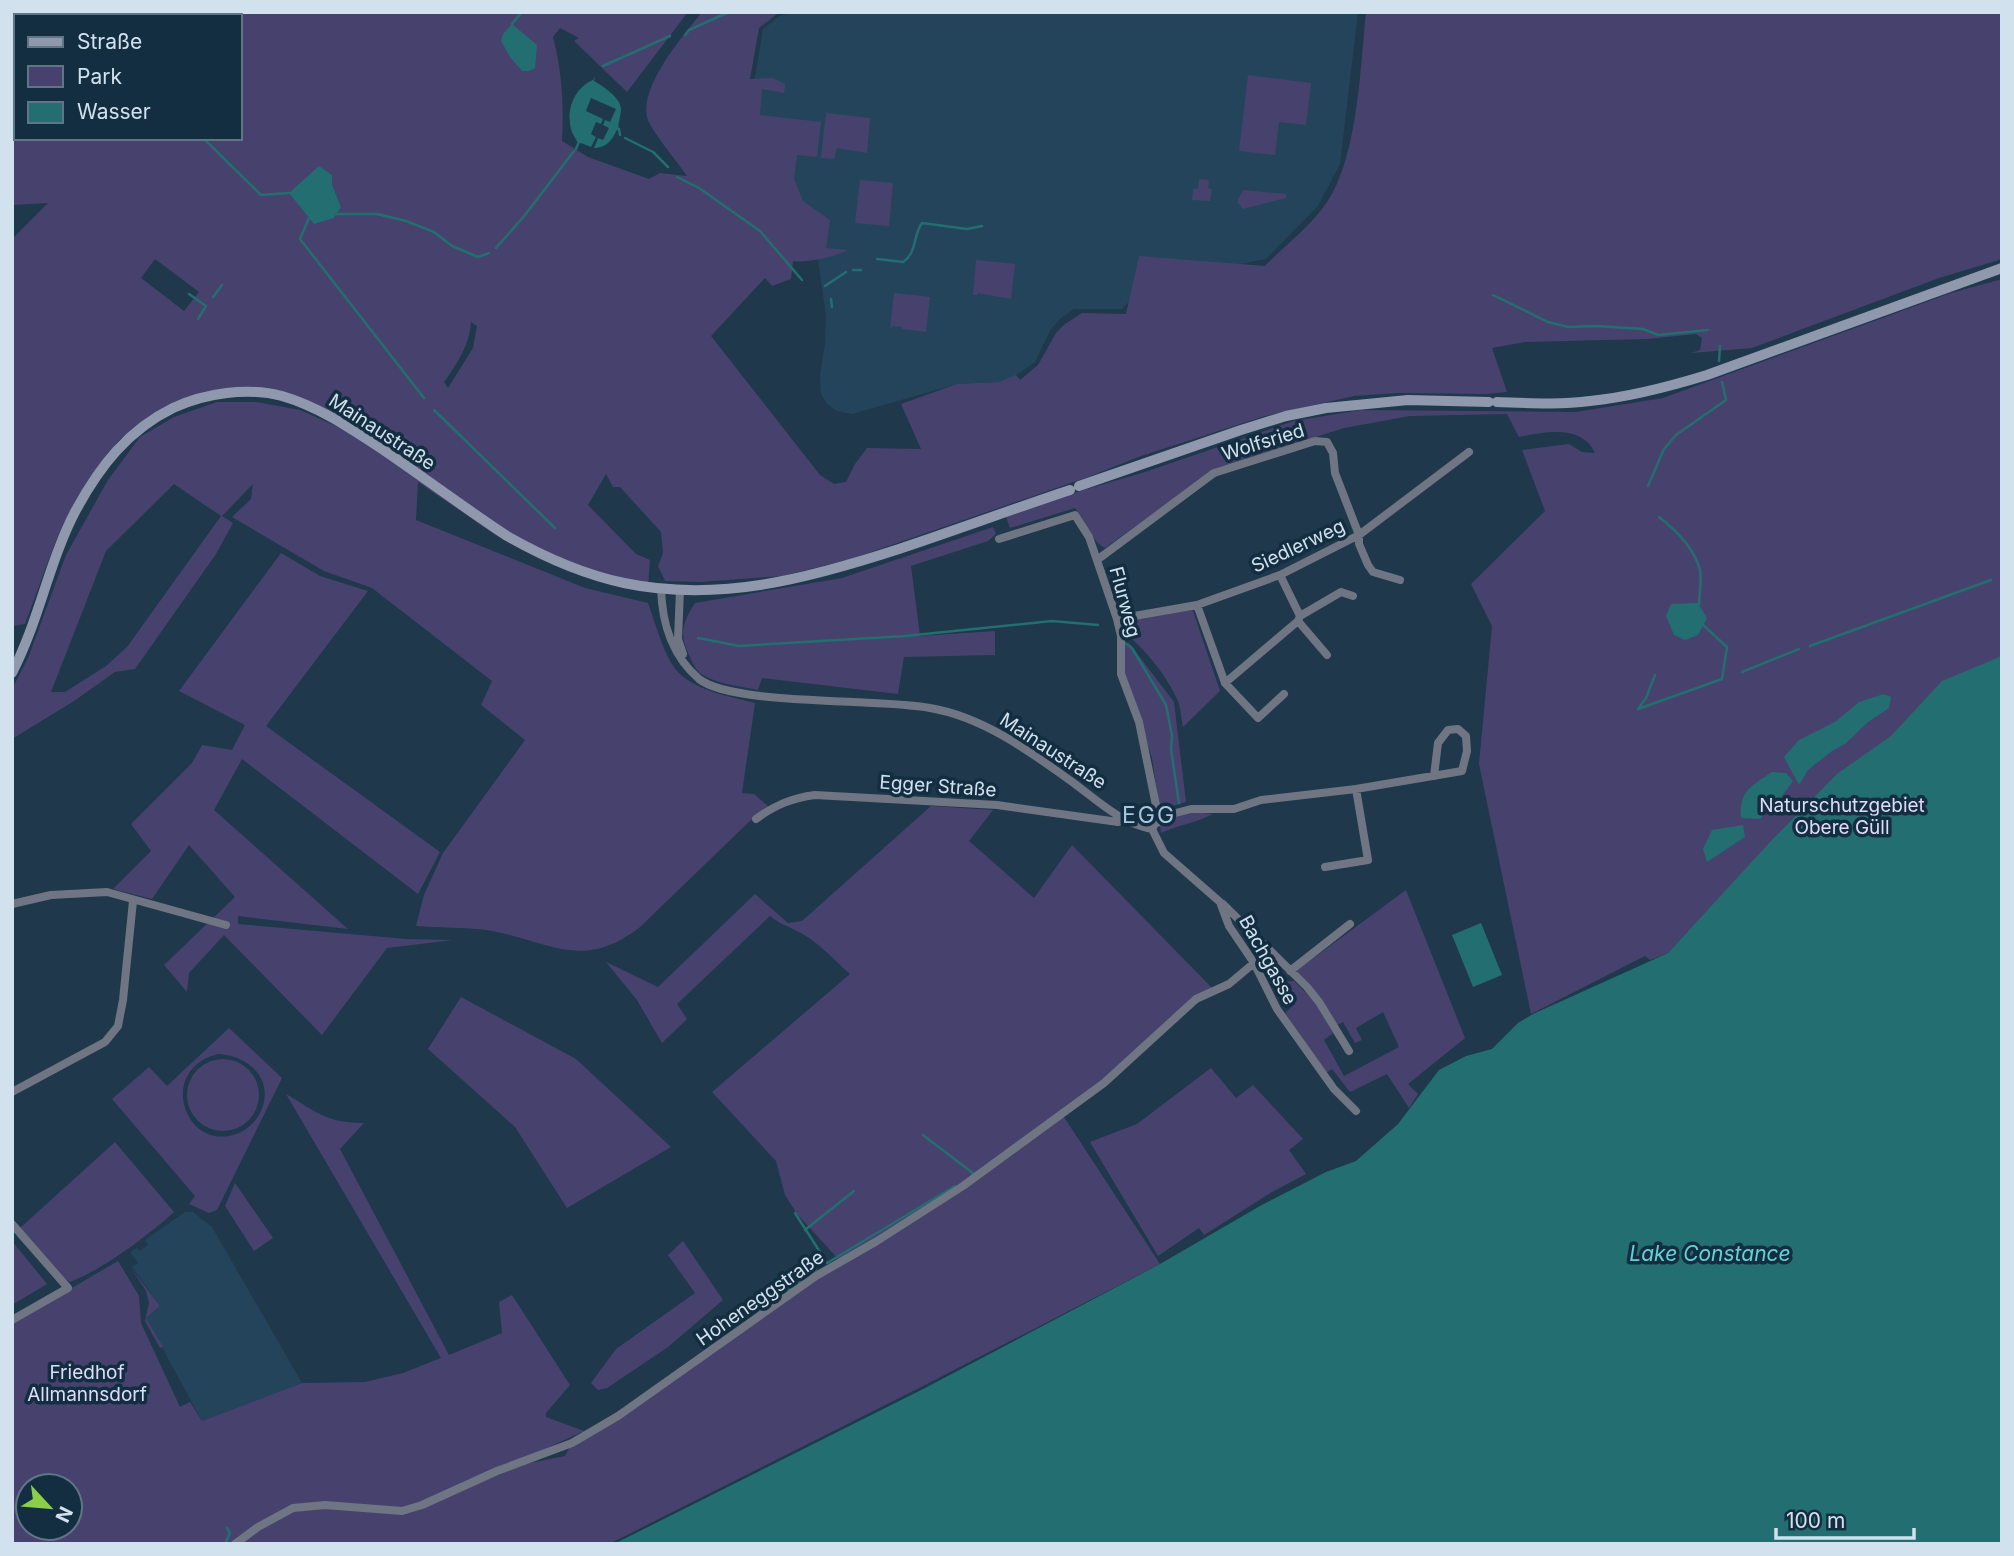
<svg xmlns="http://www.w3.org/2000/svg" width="2014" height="1556" viewBox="0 0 2014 1556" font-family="Inter,sans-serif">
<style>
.built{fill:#24445c}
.green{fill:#47426d;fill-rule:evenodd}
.water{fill:#236e71}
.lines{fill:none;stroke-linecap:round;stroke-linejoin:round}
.stream{stroke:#236e71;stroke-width:2.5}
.street{stroke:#6f7582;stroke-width:8}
.secondary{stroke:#8f98ad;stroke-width:10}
.labels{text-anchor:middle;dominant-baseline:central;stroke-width:7;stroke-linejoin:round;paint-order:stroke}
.street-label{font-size:19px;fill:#d2e1ee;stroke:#142e41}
.park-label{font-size:19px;fill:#dedcfa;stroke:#142e41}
.water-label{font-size:21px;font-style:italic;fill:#62d2d6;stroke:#142e41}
.quarter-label{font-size:23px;letter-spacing:2px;fill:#a8c6df;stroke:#142e41}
</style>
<rect width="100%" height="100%" fill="#1f384c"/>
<path class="built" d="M807 12H1358L1340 164 1318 206 1266 259 1229 266 1139 291 1122 309H1074L1061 318 1051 329 1035 362 1015 376 999 382 957 384 852 414 837 411 827 404 821 394 820 375 825 344 826 315 817 254 748 98 756 72 763 29 781 15Z
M185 1212H193L212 1227 302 1383 202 1421 146 1318 160 1306 132 1267 138 1263 130 1252 137 1248 140 1251 148 1245 145 1240Z"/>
<path class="green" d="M12 12H688L627 92 574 41 579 38 560 28 553 37C562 71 564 105 562 141L588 157 649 179 660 173 687 176C679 164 649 128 647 117 640 85 683 36 702 12H786L777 14 759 28 750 79 773 78 785 84 784 93 762 89 760 115 821 122 817 157 797 155 794 179 803 201 830 220 826 248 848 250C834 257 808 263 793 261L791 279 772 286 765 278 711 336 820 475 834 484 846 482 855 464 867 448 921 449 901 404 957 384 999 382 1016 375 1020 380 1038 365 1056 333 1065 324 1082 313 1126 314 1139 256 1265 266C1283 247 1306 230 1322 209 1358 165 1360 69 1366 12H2002V259L1939 278 1752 348 1691 353 1700 350 1702 338 1696 334 1647 339 1525 342 1492 348 1507 392 1487 394 1398 393 1354 396 1265 416 1141 456 1088 477 851 559 782 576 700 582 665 581 658 566 663 553 661 532 620 487H613L606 474 588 505 636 554 650 560 648 586 551 563 494 534 418 482 416 520 585 588 648 603C655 622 665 660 679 673 699 692 729 696 755 703L742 793 754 794 769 807 753 818 640 927C581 973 549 940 486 930 464 927 439 928 416 926L424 895 443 853 525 740 481 705 492 681 372 588 324 571 232 517 251 499 253 484 222 516 233 523 216 554 135 669 115 672 74 701 12 739V689L28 658 66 555 108 480 140 437 174 417 217 402H256L300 410 345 430 306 407 236 388 147 418 119 440 90 478 70 512 55 543 25 624 14 626 12 239 48 203 12 205ZM16 16H240V138H16ZM319 167 332 175V184L341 207 334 218ZM155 259 199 292 184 311 141 278ZM471 322 477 326 473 348 448 388 444 382C457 364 470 344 471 322ZM174 484 221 516 127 647 106 666 65 692H51L106 551Z
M1248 75 1311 83 1306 125 1279 122 1275 155 1239 151Z
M826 113 870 118 867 153 837 148 834 159 821 158Z
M1199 179 1209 180 1208 188 1212 189 1210 201 1192 200 1193 189H1198Z
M860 180 893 183 889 226 855 223Z
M1243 190 1286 194V198L1243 209 1237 202Z
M976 260 1015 264 1011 299 978 293 977 295H973Z
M2002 279V1153L1709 909 1668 953 1650 960 1645 956 1531 1014 1479 764 1492 626 1471 584 1545 511 1522 450 1569 444 1582 452 1595 453C1582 424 1544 432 1519 437L1507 414 1410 416 1344 428 1215 469 1105 548C1090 540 1086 521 1075 508L1010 528 1006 517 1070 494 1145 472 1294 421 1361 410 1576 412 1663 398 1951 293Z
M894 293 930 297 926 332 902 329V327L893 326 890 328Z
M993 527 996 534 988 541 911 566 920 636 995 631V655L904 657 898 694 762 678 758 690C740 686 715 684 700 673 696 670 693 664 691 659 679 636 681 625 695 603L842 578Z
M281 553 320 576 368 591 266 726 440 852 418 894 242 759 214 810 348 929 238 916V924L406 939 453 940 387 948 322 1035 224 935 189 973 187 992 164 965 235 897 189 845 152 899 113 889 151 851 131 824 192 763 202 745 232 750 245 725 179 691Z
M1192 608 1220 691 1183 727C1181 718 1181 707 1177 699 1167 676 1143 646 1122 631L1129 621Z
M1129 643 1174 702 1186 802 1160 810 1152 758 1124 673 1123 645Z
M931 806 993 810 969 841 1034 898 1072 845 1215 991 1194 1000 1104 1083 1062 1114 1160 1264 923 1386 609 1544H12V1323L118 1261 139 1296 141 1323 180 1407 190 1402 202 1421 302 1383 365 1382 403 1373 441 1358 286 1094C317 1112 326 1123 364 1123L340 1149 449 1355 502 1333 499 1302 512 1295 570 1385 546 1413V1417L584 1431 504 1468 565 1456 572 1443 840 1261 797 1214 785 1195 776 1161 712 1092 850 974C834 960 816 939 795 930 785 925 780 924 770 916L677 1004 687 1019 662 1043 637 1000 606 962 658 987 755 894 788 923 802 921ZM28 1486H70V1528H28Z
M1193 812 1213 814C1196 823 1178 825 1161 833L1160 826C1167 815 1180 814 1193 812Z
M1406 890 1465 1038 1408 1084 1418 1094 1409 1108 1387 1074 1350 1092 1332 1069 1326 1073 1285 1013 1295 1004 1282 982 1294 981 1315 1002 1333 1033 1324 1040 1344 1076 1399 1047 1383 1012 1356 1028 1362 1040 1355 1043 1343 1022 1337 1025 1296 971Z
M461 997 576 1059 671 1147 567 1208 515 1127 428 1049Z
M229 1028 282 1078 217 1210 209 1213 189 1204 195 1196 112 1099 149 1067 167 1086ZM218 1054C245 1055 272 1075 263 1106 259 1118 250 1128 239 1133 186 1155 155 1070 218 1054Z
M187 1095a36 36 0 1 1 72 0a36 36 0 1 1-72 0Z
M1211 1068 1236 1098 1253 1085 1303 1139 1289 1150 1306 1174 1272 1192 1204 1235 1199 1228 1158 1256 1090 1142 1137 1124Z
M115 1142 174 1212C149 1235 102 1270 70 1282L62 1277 20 1228Z
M235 1183 273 1238 254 1251 225 1206Z
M12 1241 47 1284 12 1305Z
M683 1241 723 1300 668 1347 607 1388 598 1390 591 1383 616 1349 695 1293 668 1255Z
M131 1268 160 1306 146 1318 163 1347 160 1348 145 1321 149 1303 146 1291Z"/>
<path class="water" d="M512 24 537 45 535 68 529 71H522L510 57 501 41 503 34Z
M595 76 594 81C603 86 621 98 621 109 621 117 617 124 619 130H617C612 140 607 147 596 148H594L598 138 603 140 609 128 603 125 605 120 610 122 616 109 591 98 586 111 603 119 601 124 596 122 591 134 596 137 591 147 581 143 578 144C577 140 572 134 571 129 566 110 574 88 593 80Z
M319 166 332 175V184L341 207 334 218 314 224 289 193Z
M1698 603 1707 618 1698 635 1685 640 1674 635 1666 616 1671 604Z
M2002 656V1544H614L925 1388 1160 1264 1260 1206 1326 1172 1356 1161 1398 1124 1439 1070 1466 1056 1492 1049 1518 1023 1533 1014 1668 953 1770 842 1837 774 1891 736 1942 681Z
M1884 694 1891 697 1889 708 1868 722 1845 744 1832 751 1808 770 1799 785 1784 757 1799 740 1835 722 1859 702Z
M1772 772 1786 773 1793 781 1782 796 1760 819 1741 818C1739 790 1752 786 1772 772Z
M1743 825 1745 837 1707 862 1703 849 1712 830Z
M1481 923 1502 975 1473 987 1452 935Z"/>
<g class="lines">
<path class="stream" d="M19 12 22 16
M512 24 522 12
M685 35 689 30 729 12
M603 66 670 36
M619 129 620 135
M203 138 261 195 289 193
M625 138 653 152 668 167
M576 149 578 144
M677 177 699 188 760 231 802 280
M336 214H377L406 221 434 232 452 246 478 257 489 253
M309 218 300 239 424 398
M496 248 525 215 574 151
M877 259 903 262C917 253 913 235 922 223L967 229 982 226
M853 270H861
M825 286 846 272
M189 294 206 306 198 319
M1493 295 1548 322 1568 327 1596 326 1643 329 1658 335 1708 330
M213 297 222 285
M831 299 832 307
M1719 361 1720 346
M434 410 555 528
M1648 486 1664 449 1676 435 1726 400 1722 382
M1659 517C1676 530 1694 548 1700 570 1702 581 1699 594 1699 605
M2001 576H2002
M698 638 739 646 905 636 1052 621 1098 625
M1125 643 1132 648 1166 705 1172 736 1171 749 1179 803
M1810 646 1991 580
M1742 672 1799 649
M1638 709 1722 679 1727 647 1703 625
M1638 709 1646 698 1655 675
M923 1135 974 1174 972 1175
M795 1213 827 1263 955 1186
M805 1230 854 1191
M810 1274 816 1270
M757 1313 802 1280
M225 1544 230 1533 227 1528"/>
<path class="street" d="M999 539 1075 515 1089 537 1117 619 1121 636V674L1139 722 1159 820
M1097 560 1214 473 1315 441 1327 442 1333 453 1335 473 1359 535V544L1368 565 1373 572 1400 580
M1280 575 1300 616
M661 588C662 623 671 655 699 679 733 706 879 698 930 708 984 717 1032 753 1075 784 1099 802 1121 823 1152 829
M680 590 678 639 683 654
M1197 605 1225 683 1298 621 1300 616 1341 592 1353 596
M1117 619 1197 605 1280 575 1359 535 1469 452
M1298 621 1327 655
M1225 683 1258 718 1284 694
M756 819C775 805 792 798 815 795L997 805 1118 822 1123 820
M1152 829 1155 824 1172 814 1191 809H1234L1261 800 1356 789 1462 771 1467 751 1466 736 1458 729 1448 730 1438 743 1434 776
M1152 829 1164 853 1220 902 1229 926 1254 963 1277 1009 1334 1089 1356 1111
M1325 867 1368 860 1356 789
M12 904 51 895 107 892 226 925
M1223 904 1307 987 1319 1002 1349 1051
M1290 971 1350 924
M12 1092 105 1042 118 1026 123 1000 133 901
M12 1224 68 1288 12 1320
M235 1544 258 1527 293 1508 325 1505 402 1511 422 1505 497 1471 572 1443 618 1416 816 1276 877 1241 963 1186 1104 1083 1196 999 1229 984 1254 963"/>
<path class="secondary" d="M1497 402C1528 403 1559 405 1590 401 1630 397 1668 387 1707 375L2002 268
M1079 486 1241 430 1286 416 1326 408 1408 400 1489 402
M12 673C39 621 49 561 76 510 100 466 128 430 173 408 205 393 248 387 282 396 320 407 353 430 385 451 426 479 466 509 507 536 544 557 582 574 624 583 719 603 810 578 899 549 956 530 1013 509 1070 490"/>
</g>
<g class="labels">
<g class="street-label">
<text transform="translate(382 432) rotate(33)">Mainaustraße</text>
<text transform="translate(1263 442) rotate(-17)">Wolfsried</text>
<text transform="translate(1298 546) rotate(-25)">Siedlerweg</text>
<text transform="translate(1125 602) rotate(75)">Flurweg</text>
<text transform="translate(1053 751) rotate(33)">Mainaustraße</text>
<text transform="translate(938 786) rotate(4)">Egger Straße</text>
<text transform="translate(1268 960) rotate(61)">Bachgasse</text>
<text transform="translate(760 1298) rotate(-35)">Hoheneggstraße</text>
</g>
<g class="park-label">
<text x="1842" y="805">Naturschutzgebiet<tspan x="1842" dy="22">Obere Güll</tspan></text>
<text x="87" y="1372">Friedhof<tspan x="87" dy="22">Allmannsdorf</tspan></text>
</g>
<g class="water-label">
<text x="1710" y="1253">Lake Constance</text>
</g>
<g class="quarter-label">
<text x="1149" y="815">EGG</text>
</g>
</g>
<rect width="2014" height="1556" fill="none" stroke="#d2e1ee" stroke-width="28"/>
<rect x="14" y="14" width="228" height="126" fill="#142e41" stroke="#607686" stroke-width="2"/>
<rect x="28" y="37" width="35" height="10" fill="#8f98ad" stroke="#607686" stroke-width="2"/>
<text x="77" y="49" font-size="21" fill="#d2e1ee">Straße</text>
<rect x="28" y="66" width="35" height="21" fill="#47426d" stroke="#607686" stroke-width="2"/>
<text x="77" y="84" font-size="21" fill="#d2e1ee">Park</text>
<rect x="28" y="102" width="35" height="21" fill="#236e71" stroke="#607686" stroke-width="2"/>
<text x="77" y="119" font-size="21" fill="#d2e1ee">Wasser</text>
<g transform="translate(49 1507) rotate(116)"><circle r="33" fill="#142e41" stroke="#607686" stroke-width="2"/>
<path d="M0-5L12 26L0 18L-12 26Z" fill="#8bce47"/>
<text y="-10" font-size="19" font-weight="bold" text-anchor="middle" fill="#d2e1ee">N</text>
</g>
<path d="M1776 1528v10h138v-10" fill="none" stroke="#d2e1ee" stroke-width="3.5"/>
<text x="1786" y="1528" font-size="21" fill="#d2e1ee" stroke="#142e41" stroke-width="5" paint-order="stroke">100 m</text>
</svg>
